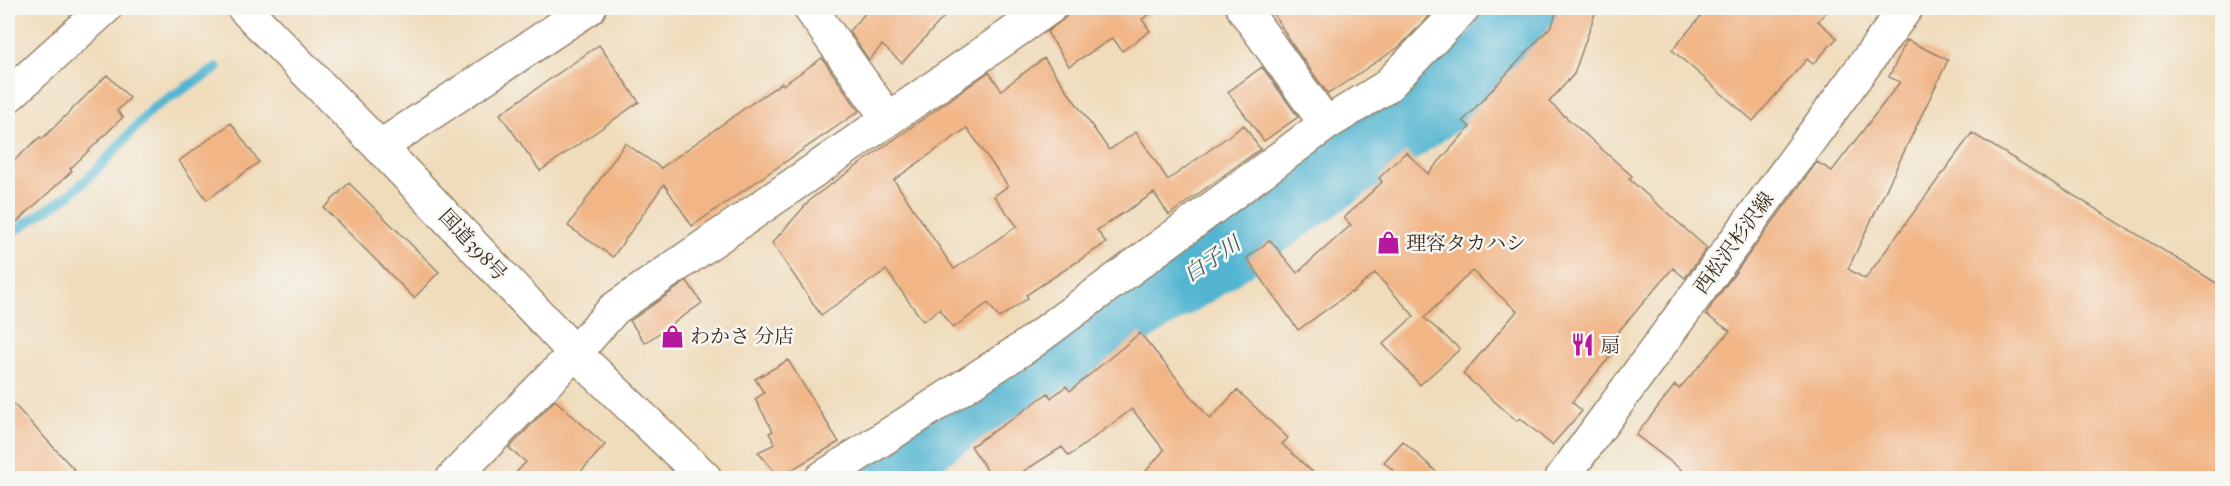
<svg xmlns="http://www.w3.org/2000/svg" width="2230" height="486" viewBox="0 0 2230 486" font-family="'IM FELL French Canon','Noto Serif JP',serif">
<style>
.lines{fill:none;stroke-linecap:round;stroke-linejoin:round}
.stream{stroke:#52b5d1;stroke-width:10}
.river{stroke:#52b5d1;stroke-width:68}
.building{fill:#f1b586;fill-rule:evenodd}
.minor-casing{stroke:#96836c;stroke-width:36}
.secondary-casing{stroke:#96836c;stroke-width:36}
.trunk-casing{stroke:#96836c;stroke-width:36}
.minor{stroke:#fff;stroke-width:33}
.secondary{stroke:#fff;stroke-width:33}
.trunk{stroke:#fff;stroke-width:33}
.labels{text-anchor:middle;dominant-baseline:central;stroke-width:5;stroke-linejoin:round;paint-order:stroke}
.poi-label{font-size:20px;fill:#3b2a1e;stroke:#f6f6f2;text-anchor:start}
.street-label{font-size:20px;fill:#3b2a1e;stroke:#f6f6f2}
.water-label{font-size:21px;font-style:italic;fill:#435b5d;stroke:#f6f6f2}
</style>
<rect width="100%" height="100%" fill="#f6f6f2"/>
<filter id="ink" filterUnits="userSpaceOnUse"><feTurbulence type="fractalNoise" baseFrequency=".0167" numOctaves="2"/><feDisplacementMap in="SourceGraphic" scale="12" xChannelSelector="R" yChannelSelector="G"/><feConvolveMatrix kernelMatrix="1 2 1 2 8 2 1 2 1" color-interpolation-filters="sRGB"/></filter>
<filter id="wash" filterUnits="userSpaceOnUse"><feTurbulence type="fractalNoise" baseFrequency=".008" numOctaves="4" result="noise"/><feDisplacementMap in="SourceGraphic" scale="24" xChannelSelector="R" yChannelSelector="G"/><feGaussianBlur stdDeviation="1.35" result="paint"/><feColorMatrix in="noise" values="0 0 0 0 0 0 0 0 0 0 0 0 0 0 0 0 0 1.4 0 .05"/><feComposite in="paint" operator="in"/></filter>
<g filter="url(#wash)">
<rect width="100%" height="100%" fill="#f0dcbb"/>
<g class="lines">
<path class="stream" d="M8 235 68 196 96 171 153 108 217 68"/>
<path class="river" d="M873 478 941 427 1197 271 1452 93 1492 58 1525 8"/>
</g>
<g id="blocks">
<path class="building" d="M870 8H952L902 63 882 45 869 60 849 31Z
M1068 8H1160L1142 19 1150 31 1122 51 1113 38 1069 66 1047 32 1066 17Z
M1270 8H1437L1400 46 1328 94 1292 44Z
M1558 8H1597L1574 74 1549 102 1632 176 1629 179 1707 248 1685 278 1673 268 1607 345 1614 352 1572 402 1582 411 1552 445 1520 418 1517 421 1463 374 1517 311 1472 271 1424 318 1460 349 1420 385 1383 344 1414 316 1375 273 1352 293 1351 292 1298 330 1247 258 1270 240 1297 273 1351 225 1344 218 1382 182 1379 178 1406 152 1428 174 1470 127 1463 121 1552 25Z
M1708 8H1830L1818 21 1837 38 1813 64 1807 59 1753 121 1672 50Z
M1907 40 1948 60 1848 269 1865 279 1972 133 2223 287V478H1692L1636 435 1675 385 1679 389 1730 331 1706 315 1713 303 1817 162 1832 171 1900 82 1889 77Z
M599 45 639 102 540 171 500 114Z
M822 58 859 111 692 226 664 184 613 257 568 226 625 143 661 168 752 103 782 83 783 85Z
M1044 58 1109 150 1136 132 1168 180 1244 125 1260 149 1169 215 1154 193 1097 230 1106 243 1026 295 1028 298 999 318 988 303 953 328 940 309 923 321 886 270 821 315 772 243 812 198 989 72 1001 90ZM967 128 1008 186 994 196 1017 226 954 269 894 180Z
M1262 67 1298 117 1264 141 1228 92Z
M107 75 130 98 117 111 123 117 70 169 72 171 8 230V166L40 137 42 139Z
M231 123 259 162 207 200 179 161Z
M349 183 439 272 414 298 324 208Z
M687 281 702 303 645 343 630 321Z
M1140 333 1210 419 1237 390 1288 438 1282 444 1319 478H1140L1164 450 1132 409 1069 456 1062 447 1013 478H992L971 446 1011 420 1048 393 1051 398 1066 386 1070 391Z
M788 360 839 442 779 477 758 452 775 444 769 433 773 431 755 399 764 393 755 379Z
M8 398 82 478H8Z
M555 400 605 445 575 478H511L526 462 509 448Z
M1403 441 1443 478H1401L1384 462Z"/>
</g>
</g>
<g filter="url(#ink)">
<use href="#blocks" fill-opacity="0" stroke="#96836c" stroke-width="1.5"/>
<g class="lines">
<defs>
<path id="minor" d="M810 8 888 119
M1243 8 1326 124
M380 147 589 8
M453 478 575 353 614 309 1049 8
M822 478 1025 347 1326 124 1386 87 1463 8"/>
<path id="secondary" d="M1562 478 1906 8"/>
<path id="trunk" d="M244 8 380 147 575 353 705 478
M8 96 105 8"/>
</defs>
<use href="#minor" class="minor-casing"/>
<use href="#secondary" class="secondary-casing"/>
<use href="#trunk" class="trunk-casing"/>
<use href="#minor" class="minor"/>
<use href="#secondary" class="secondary"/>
<use href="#trunk" class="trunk"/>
</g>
</g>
<defs>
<symbol id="shop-bare" viewBox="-9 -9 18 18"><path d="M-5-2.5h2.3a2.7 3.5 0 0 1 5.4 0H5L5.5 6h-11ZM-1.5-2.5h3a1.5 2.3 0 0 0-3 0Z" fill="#b5179e" stroke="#f6f6f2" stroke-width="2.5" paint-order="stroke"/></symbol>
<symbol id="restaurant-bare" viewBox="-9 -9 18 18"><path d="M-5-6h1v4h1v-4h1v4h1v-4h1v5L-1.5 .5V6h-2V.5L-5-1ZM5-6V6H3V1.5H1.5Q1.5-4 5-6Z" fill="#b5179e" stroke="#f6f6f2" stroke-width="2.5" paint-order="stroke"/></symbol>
</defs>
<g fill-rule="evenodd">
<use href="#shop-bare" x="1372" y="226" width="33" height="33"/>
<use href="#shop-bare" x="656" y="320" width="33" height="33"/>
<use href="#restaurant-bare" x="1566" y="328" width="33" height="33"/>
</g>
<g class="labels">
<g class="poi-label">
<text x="1406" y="243">理容タカハシ</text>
<text x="690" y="336">わかさ 分店</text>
<text x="1600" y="345">扇</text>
</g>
<g class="street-label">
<text transform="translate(1734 243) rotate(-54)">西松沢杉沢線</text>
<text transform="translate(473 245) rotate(47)">国道398号</text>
</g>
<g class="water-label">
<text transform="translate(1212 259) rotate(-34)">白子川</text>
</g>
</g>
<rect width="2230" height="486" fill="none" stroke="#f6f6f2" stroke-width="30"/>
</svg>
